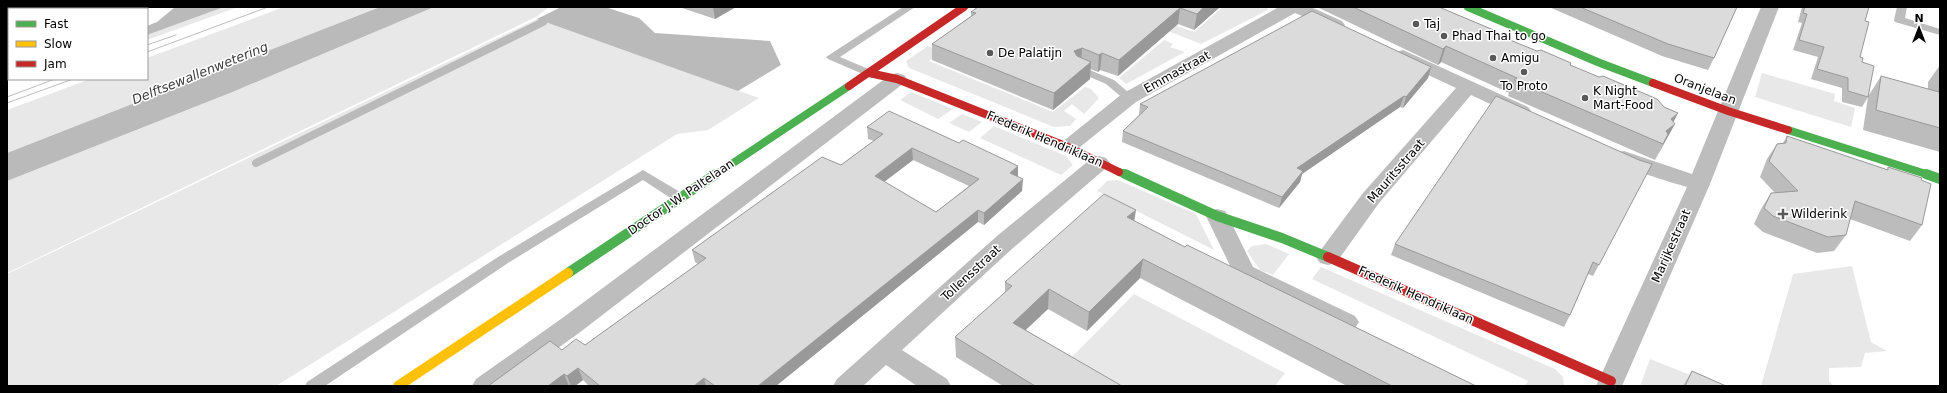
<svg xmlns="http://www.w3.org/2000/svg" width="1947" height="393" viewBox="0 0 1947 393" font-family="'DejaVu Sans',sans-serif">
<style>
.green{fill:#e8e8e8}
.water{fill:#bababa}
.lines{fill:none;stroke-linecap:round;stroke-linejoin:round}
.stream{stroke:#bababa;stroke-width:8}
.lane{fill:#bdbdbd;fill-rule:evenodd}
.street{fill:#bdbdbd;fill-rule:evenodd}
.fast-far1{stroke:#4caf50;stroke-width:8}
.fast{stroke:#4caf50;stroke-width:10}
.slow{stroke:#ffc107;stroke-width:10}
.jam-far1{stroke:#c62828;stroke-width:8}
.jam{stroke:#c62828;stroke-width:10}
.tram{stroke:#bdbdbd;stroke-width:1}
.wall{fill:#bcbcbc;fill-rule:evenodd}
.shaded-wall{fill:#999}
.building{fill:#dbdbdb;stroke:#999;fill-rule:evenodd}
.poi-dot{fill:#595959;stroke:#fff;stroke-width:1.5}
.labels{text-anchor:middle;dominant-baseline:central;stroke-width:3;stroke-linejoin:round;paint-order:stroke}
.poi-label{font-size:12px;fill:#000;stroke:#fff;text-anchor:start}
.street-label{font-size:12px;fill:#000;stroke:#fff}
.water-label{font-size:13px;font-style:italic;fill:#3d3d3d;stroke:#fff}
</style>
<rect width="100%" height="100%" fill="#fff"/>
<path class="green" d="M224 7H238L147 40V35Z
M284 7H380L7 153V110L90 79H147V58Z
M434 7H549L536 17 7 273V181L230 93Z
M1223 7H1267L1268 10 1201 44 1153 25 1159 20 1194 32Z
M537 19 759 98 708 130 677 134 276 386H7V274Z
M1164 40 1173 44 1170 47 1185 52 1126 84 1119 78Z
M928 46 941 51 929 61 1053 112 1085 87 1091 89 1099 98 1084 114 1072 104 1064 111 1076 119 1070 126 1054 127 909 68 906 61Z
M1762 73 1835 94 1834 101 1855 108 1851 127 1755 97Z
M911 92 953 109 938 119 900 100Z
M962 114 982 122 969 132 949 123Z
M994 126 1066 156 1073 165 1061 175 980 138Z
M1118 180 1196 214 1214 250 1097 191 1107 181Z
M1266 244 1289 254 1273 275 1260 270 1247 251 1252 246Z
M1852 266 1871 342 1887 351 1865 353 1861 367 1829 368V381L1834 386H1761L1793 274Z
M1321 267 1555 369 1563 377 1564 386H1525L1528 381 1312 279Z
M1134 294 1285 373 1275 386H1102L1065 364Z
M1650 359 1718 386H1640Z"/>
<path class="water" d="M175 7H224L147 35V26L157 22Z
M380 7H434L230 93 7 181V153Z
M561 7H605L639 18 655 33 770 41 781 65 738 91 537 19Z"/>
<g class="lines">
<path class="stream" d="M256 163 543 22"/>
<path class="lane" d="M903 7H915L840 57 873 71 875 73 873 75H865L828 59 826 57Z
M1897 7H1907L1905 18 1940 29V35L1895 22 1894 20Z
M1080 66 1114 80 1135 98 1129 101 1125 100 1106 84 1076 71 1074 69Z
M643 170 685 195 687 198 685 201H675L643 180 508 263 325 386H305L307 382 498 257Z"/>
<path class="street" d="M7 7H14L16 9H9V16H7Z
M127 7H146L144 9H125Z
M1279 7H1311L1342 21 1345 25 1342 29 1336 30 1295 13 1136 102 1075 151 1068 153 1061 151 1058 147 1061 143 1122 94Z
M1761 7H1779L1710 184 1622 386H1596L1687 187C1671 182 1622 169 1613 157L1617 152 1624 151 1692 174Z
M1403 50 1528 107 1531 111 1528 115 1521 117 1514 115 1471 95 1379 203 1336 263 1328 265 1320 263 1316 257 1320 251 1363 193 1456 88 1396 60 1394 56 1396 52Z
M897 73 904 75 907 79 904 83 579 333 505 386H472L476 379 561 319 890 75Z
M1099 156 1106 158 1110 163 1106 168 1013 248 902 350 947 379 951 386H917L886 365 863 386H833L837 379 997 236 1092 158Z
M1217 209 1225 211 1228 216 1253 267 1355 316 1359 322 1355 328 1346 331 1337 328 1236 278 1206 216 1209 211Z"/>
<path class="fast-far1" d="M1468 7 1600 63 1653 83
M1788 130 1929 175
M1119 172 1127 175
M715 175 849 86"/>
<path class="fast" d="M1125 174 1217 216 1282 238 1328 257
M1926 174 1940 179
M568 273 716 174"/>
<path class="slow" d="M398 386 568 273"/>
<path class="jam-far1" d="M869 73 897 79 1068 147 1119 172
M1653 83 1728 111 1788 130
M849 86 964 7"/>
<path class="jam" d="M1328 257 1611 381"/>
<path class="tram" d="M147 45 176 35
M147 52 268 7
M7 97 55 79
M7 103 73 79"/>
</g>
<path class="wall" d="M679 7H736L715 19Z
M1220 7 1194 30 1178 24 1118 76 1100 70 1098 72 1090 69V79L1053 110 932 60V44L971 16V12Z
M1317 7H1439L1496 31 1495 34 1510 40 1570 65 1673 122 1666 140 1664 142 1655 160 1508 96 1509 93 1441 62 1438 65Z
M1549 7H1737L1714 58 1708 70 1662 56Z
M1802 7H1869L1865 21 1860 57 1862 62 1869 95 1881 76 1928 89V82L1940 65V152L1863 130 1868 97 1862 107 1842 102V88L1811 79 1818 57 1793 50 1802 23 1798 22Z
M1431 67 1428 78 1403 108 1400 107 1302 174 1300 182 1279 208 1122 142 1123 131 1139 115 1140 104Z
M867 127 959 143 1018 166V177L1022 191 984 225 978 222 776 386H589L583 380 575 386H488L562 350 585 345 698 264 695 262 692 250 841 165 874 141 868 139ZM913 160 969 186 936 212 884 182Z
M1787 136 1887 170 1888 167 1921 180 1922 225 1910 241 1850 219 1846 235 1834 251 1817 253 1763 232 1754 224 1761 209 1771 193H1775L1760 177 1767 159 1777 144 1783 143Z
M1652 164 1593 276 1588 274 1570 315 1564 327 1391 255 1395 244Z
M1134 221 1185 247 1476 386H1347L1140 278 1087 331 1048 309 1025 330 1122 386H1003L956 357 955 337 1005 293V282Z
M1692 371 1726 386H1683Z"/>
<path class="shaded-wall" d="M713 7H736L715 19Z
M1204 7H1220L1194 30 1197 14Z
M1180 8 1178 24 1118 76 1119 60Z
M1446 46 1441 62 1438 65 1443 49Z
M1082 48 1081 65 1074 51Z
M1102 53 1100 70 1098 72 1099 55Z
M1091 62 1090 79 1053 110 1054 93Z
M1431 67 1428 78 1403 108 1406 97Z
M1404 96 1400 107 1302 174 1300 182 1279 208 1282 197 1297 168Z
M1678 113 1671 127 1675 124 1655 160 1664 142H1661L1671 119Z
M912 148 913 160 876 188 875 176Z
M1018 166V178L1010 173Z
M1023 179 1022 191 984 225V213Z
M978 210V222L776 386H758Z
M1136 210 1133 229 1127 217Z
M1143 259 1140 278 1087 331 1089 312Z
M1049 289 1048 309 1012 343 1013 323Z
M578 368 583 380 575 386H571L567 376Z
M564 374 569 386H548Z
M704 378 706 386H694Z"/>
<path class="building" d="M978 7H1204L1197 14 1180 8 1119 60 1102 53 1099 55 1082 48 1074 51 1077 56 1091 62 1054 93 932 44 976 13 971 12Z
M1353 7H1439L1496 31 1493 33 1510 40 1537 51 1541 50 1571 63 1570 65 1599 77 1603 76 1657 99 1664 107 1678 113 1671 119 1675 124 1666 131 1668 134 1663 144 1514 80 1517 78 1446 46 1443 49Z
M1580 7H1737L1714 58 1668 44Z
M1805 7H1869L1865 21 1869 22 1860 57 1863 58 1862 62 1874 66 1868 97 1848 91V78L1817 69 1824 47 1799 40 1807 14 1803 13Z
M1312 11 1431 67 1406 97 1404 96 1297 168 1303 171 1282 197 1123 131 1148 107 1140 104Z
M1881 76 1939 92 1940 78V128L1876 110Z
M1496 96 1639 160 1652 164 1599 265 1593 262 1570 315 1395 244Z
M889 111 959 143 963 140 1018 166 1010 173 1023 179 984 213 978 210 758 386H715L704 378 694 386H600L578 368 567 376 564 374 548 386H488L550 341 562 350 576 339 585 345 706 258 692 250 822 157 841 165 883 134 867 127ZM912 148 979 179 936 212 875 176Z
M1787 136 1888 170V167L1922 178 1921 180 1931 184 1922 225 1855 201 1846 235 1828 237 1773 216 1764 208 1771 193 1798 191 1769 161 1777 144 1786 143Z
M1104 194 1136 210 1127 217 1185 247 1187 245 1476 386H1392L1143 259 1089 312 1049 289 1013 323 1122 386H1035L955 337 1012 286 1005 282Z
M1692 371 1726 386H1685Z"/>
<g class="poi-dot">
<circle cx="1416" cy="24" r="4"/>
<circle cx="1444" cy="36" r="4"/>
<circle cx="990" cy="53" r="4"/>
<circle cx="1493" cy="58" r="4"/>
<circle cx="1524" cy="72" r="4"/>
<circle cx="1585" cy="98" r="4"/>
<path d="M1781 208h4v4h4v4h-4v4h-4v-4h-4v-4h4z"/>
</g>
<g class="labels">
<g class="poi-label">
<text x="1424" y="24">Taj</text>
<text x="1452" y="36">Phad Thai to go</text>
<text x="998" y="53">De Palatijn</text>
<text x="1501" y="58">Amigu</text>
<text x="1524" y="86" text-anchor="middle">To Proto</text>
<text x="1593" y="91">K Night<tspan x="1593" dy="14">Mart-Food</tspan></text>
<text x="1791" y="214">Wilderink</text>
</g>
<g class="street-label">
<text transform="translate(1177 72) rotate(-29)">Emmastraat</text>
<text transform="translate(1705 89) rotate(21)">Oranjelaan</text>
<text transform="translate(1045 139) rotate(23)">Frederik Hendriklaan</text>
<text transform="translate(1396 171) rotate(-49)">Mauritsstraat</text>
<text transform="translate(681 197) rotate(-34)">Doctor J.W. Paltelaan</text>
<text transform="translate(1671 246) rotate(-66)">Marijkestraat</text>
<text transform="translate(971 273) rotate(-43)">Tollensstraat</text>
<text transform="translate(1416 295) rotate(24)">Frederik Hendriklaan</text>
</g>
<g class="water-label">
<text transform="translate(200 73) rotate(-22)">Delftsewallenwetering</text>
</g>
</g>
<rect width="1947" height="393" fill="none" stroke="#000000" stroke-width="16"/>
<rect x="8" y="8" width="140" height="72" fill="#ffffff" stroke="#999999"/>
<rect x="16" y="21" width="20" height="6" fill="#4caf50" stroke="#999999"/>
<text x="44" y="28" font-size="12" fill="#000000">Fast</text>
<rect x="16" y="41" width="20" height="6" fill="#ffc107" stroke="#999999"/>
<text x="44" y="48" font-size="12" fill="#000000">Slow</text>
<rect x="16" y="61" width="20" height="6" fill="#c62828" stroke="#999999"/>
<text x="44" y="68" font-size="12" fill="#000000">Jam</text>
<g transform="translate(1919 28)" stroke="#ffffff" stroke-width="3" paint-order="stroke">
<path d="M0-3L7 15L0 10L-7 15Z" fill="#000000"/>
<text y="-6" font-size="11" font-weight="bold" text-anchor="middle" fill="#000000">N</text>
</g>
</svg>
